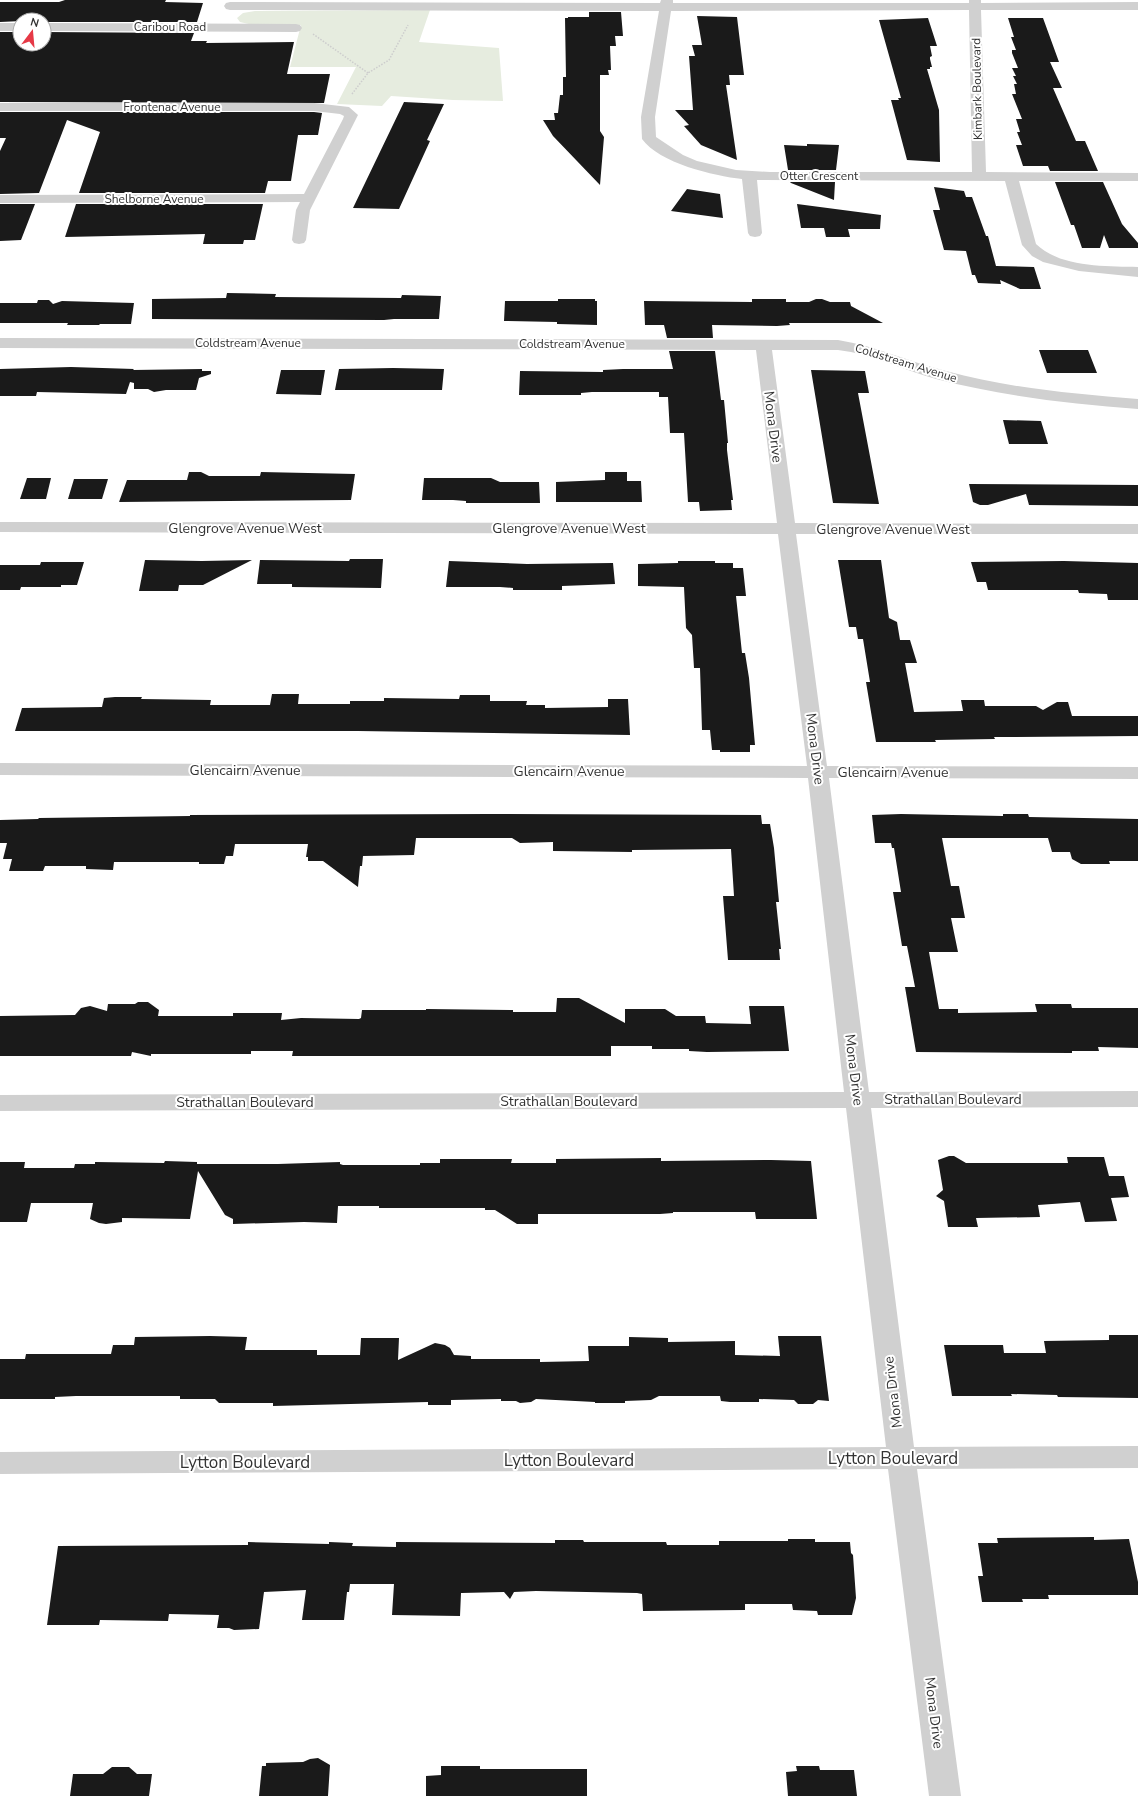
<svg xmlns="http://www.w3.org/2000/svg" width="1138" height="1796" viewBox="0 0 1138 1796" font-family="'Nunito Sans',sans-serif">
<style>
.green{fill:#e6ecdf}
.building{fill:#1a1a1a}
.lines{fill:none;stroke-linecap:round;stroke-linejoin:round}
.path{stroke:#cdcdcd;stroke-width:1.5;stroke-dasharray:1.5 1.5;stroke-linecap:butt}
.minor{fill:#d0d0d0;fill-rule:evenodd}
.labels{text-anchor:middle;dominant-baseline:central;stroke-width:4;stroke-linejoin:round;paint-order:stroke}
.far-street-label{font-size:12px;fill:#333;stroke:#fff}
.street-label{font-size:14px;fill:#333;stroke:#fff}
.near-street-label{font-size:17px;fill:#333;stroke:#fff}
</style>
<rect width="100%" height="100%" fill="#fff"/>
<path class="green" d="M430 10 419 42 499 48 503 101 453 100 391 96 382 106 337 104 356 67H290L301 25H253L240 22 237 18 243 13 255 11Z"/>
<path class="building" d="M65 0H166L165 2 203 3 197 22H44V20L0 22V2H59Z
M589 12H621L623 36H615L616 46H610L611 70H608L609 75H600V131L604 137 600 185 553 136 543 120H555L554 113H558L560 95H563V77H566L565 18H568V17H589Z
M697 16 737 17 744 75H729L730 85H726L737 160 701 145 684 126 689 125 675 110H693L689 56H695L692 45H702Z
M928 18 937 46H930L932 56 930 57V59L932 67H930V69H927L939 110 940 162 907 160 891 100H899L898 98H901L879 20Z
M1008 18H1043L1059 62H1050L1062 88H1053L1076 141H1085L1098 171H1050L1048 166H1023L1016 145H1022L1017 132H1020L1016 119H1022L1012 94H1016L1014 84H1017L1013 76H1016L1012 68H1018L1012 53V50H1016L1011 37H1014Z
M0 32H20V44H44V32L194 33 191 41H207L206 43 294 42 287 74H330L324 103 0 102Z
M404 102 444 104 427 140 430 141 399 209 353 208Z
M0 112H314L322 113 318 135H298L291 181H268L265 193H79L100 132 67 120 39 193 0 194V151L6 138H0Z
M807 144 839 145 836 170H788L784 145 807 146Z
M790 182H835L834 200 791 183Z
M1055 182H1103L1122 224 1138 243V248H1109L1104 235 1100 248H1082L1074 225H1071Z
M934 187 964 191 966 197H972L986 236H988L996 266 1034 267 1041 289H1020L1000 280 1001 284 978 283 975 275H972L966 251 944 250 933 210H940Z
M687 189 720 194 723 218 671 211Z
M0 204H35L21 240 0 241Z
M76 204H263L255 240H244L243 244H203L205 234 65 237Z
M797 204 881 215 880 229H848L850 237H826L824 228H801Z
M227 293 276 294 275 297 401 298 402 295 441 296 439 319H394L384 320 152 319V299L226 298Z
M558 299H595V301H597V325L557 324V322L504 321 505 301H558Z
M752 299H786V302H809L816 299H822L830 302H850L851 306 883 323H789L790 325 777 326 712 325 713 338H667L664 325H645L644 301 752 302Z
M38 300H49L53 304 62 301 134 303 131 324H100L99 325H67L68 323H0V303H37Z
M1039 350H1088L1097 373H1047Z
M669 351H715L721 400H724L728 443H727V450L733 500H731L732 510 700 511 699 502H688L684 433H670L668 397H659V392H592L581 393V395H519L520 371 603 372V370L623 369H673Z
M71 367 134 369 133 370 202 369V371H211V374L199 378 196 390H166L154 392 148 389H134V383L130 382 126 394 37 392 36 396H0V369Z
M393 368 444 369 442 390H335L339 369Z
M281 370H325L321 395 276 394Z
M811 370 865 371 869 393H858L879 504 833 503Z
M1003 420 1041 421 1048 444H1009Z
M189 472H201L209 476H260L261 472 355 474 351 500 119 502 127 480H187Z
M605 472H627V481H641L642 502H556V482L605 480Z
M27 478H51L46 499H20Z
M424 478H491L500 482H539L540 503H466V501L453 500H422Z
M74 479H108L102 499H68Z
M969 484 1138 485V506L1029 505 1026 494 988 505H980L973 502Z
M350 559H383L381 588 292 587V584H257L260 560 349 561Z
M145 560 202 561 252 560 203 585H179L178 591H139Z
M838 560H881L889 618 897 622 900 640H910L917 663H905L914 712 963 711 961 700H984L985 706H1036L1043 710 1057 702H1068L1072 716H1138V736L1009 737H994L995 739 935 740 936 742H876L866 682H870L863 639H858L856 627H849Z
M449 561 527 564 613 563 615 584 562 586V590H513V588L500 587H446Z
M678 561H715V563H733V568H743L746 596H736L742 653H745L749 678 755 745H750V752H720V750H712L710 730H702L700 668H694L692 635 686 628 684 587 638 586V564L678 563Z
M1064 561 1138 563V600H1108L1107 594 1079 593 1078 590H988L986 582H977L971 562Z
M41 562H84L77 585H61V587H21L20 590H0V565H40Z
M272 694H299L298 704H350V701H384V698L459 699 460 695H490V701H527L526 705H545V708L608 707V699H628L630 735 358 731H15L22 708 102 707 104 698 115 697H142L141 699 211 700 210 705H270Z
M491 814 761 815 762 824H770L774 848 779 902H776L781 949H779L780 960H728L723 896H734L731 849 632 850V852L553 851V842L520 843 512 838H416L414 855 363 856 362 866H360L358 887 323 861H308V857H306L308 844H235L233 856H226L224 864H199V862H114L113 870 86 869V866H45L43 871H9L12 859H3L7 843H0V820L38 819 39 818 190 816V815Z
M901 814 1003 816V814H1028L1029 817 1138 819V861H1109L1110 864H1081L1072 859 1070 852H1052L1048 838H942L951 886H959L965 918H951L958 952H929L939 1009H958V1013L1037 1012 1035 1004H1071L1072 1008H1138V1048L1098 1047 1099 1051H1072V1053L916 1052 905 987H915L907 946H902L893 892H901L894 848H892L891 843H875L872 815Z
M557 998H579L625 1023V1009H665L676 1016H705L706 1023 751 1024 749 1006H784L789 1051 707 1052 689 1051V1049H652V1046H611V1056H292L293 1051H251V1054H151V1056L132 1052 131 1056H0V1016L75 1015 81 1008 90 1006 107 1011 108 1004H135L138 1002H148L159 1010 158 1016H233V1013H282L281 1020 301 1018 359 1019 361 1018 362 1010H426V1009L513 1010V1012H556Z
M949 1156H954L966 1163H1068L1067 1157H1104L1109 1176H1124L1129 1197 1111 1198 1117 1221 1085 1222 1080 1202 1038 1205 1040 1217 976 1218 978 1227H948L944 1201 936 1196 943 1190 938 1160Z
M661 1158V1161L771 1160 811 1161 817 1219H756L755 1212H673V1213L660 1214H538V1224H517L495 1210H485V1208H379V1206H338L337 1223 304 1222 233 1224V1219L225 1215 198 1171 190 1219 122 1218V1222L106 1224 99 1223 90 1219 93 1203H31L27 1222H0V1162H25L24 1168H74L75 1164H95V1162L164 1163 165 1161 197 1162V1164H278L340 1162V1164L343 1165H420V1163H440V1159H512L511 1163H556V1159Z
M1109 1335H1138V1398L1058 1397 1057 1395 1011 1394 1012 1396H952L944 1345H1003L1004 1353H1046L1044 1341 1109 1340Z
M210 1336 247 1337 245 1350H317V1355H360L361 1338H399L398 1360 435 1343 445 1345 450 1348 454 1355 471 1356V1359H540V1362L589 1361 588 1346H629V1337L668 1338V1342L735 1341V1355L780 1356 778 1336H821L829 1401 818 1400 813 1404H798L794 1400 759 1399V1402H730L721 1401 720 1396H659L651 1400 625 1401V1403H595V1402L536 1399 531 1402 520 1403 516 1401H501V1399L451 1400V1405H428V1402L273 1406V1403H219L215 1399H180V1396H76L55 1397V1399H0V1359H25L26 1354H111L113 1345H134L135 1337Z
M1094 1537V1540L1129 1539 1138 1582V1595H1048L1049 1599H1022L1023 1602H982L978 1576H983L978 1543H998L997 1538Z
M788 1539H815V1542H850L851 1553 853 1555 856 1598 852 1615H818L817 1611 793 1610 792 1604H745V1610L643 1611 642 1594 637 1593 536 1591 514 1592 510 1599 504 1592 461 1593 460 1616 392 1615 394 1584H350L349 1592H347L344 1620H302L306 1590 264 1592 259 1629 234 1630 229 1628H217L219 1615 169 1614 168 1621 100 1620 99 1625H47L58 1546 248 1545V1542L329 1544V1542L353 1543 352 1546 396 1547V1542L555 1543V1540H583L584 1542H666L667 1545H719V1541H788Z
M318 1758 330 1765 328 1796H259L262 1766H266V1763L303 1762 310 1759Z
M441 1766H480V1769H587V1796H426V1776L441 1775Z
M796 1766H819L820 1770H854L857 1796H788L786 1772 797 1771Z
M112 1767H129L137 1774H152L149 1796H70L73 1774H103Z"/>
<g class="lines">
<path class="path" d="M313 34 368 73
M352 94 368 73 389 60 408 25"/>
<path class="minor" d="M661 0H673V3H969V0H981V3L1138 2V10H981L986 172 1138 173V181H1019L1036 244C1061 268 1106 266 1138 267V277L1079 271 1043 262 1032 256 1022 245 1005 181 757 180 762 233 760 236 755 237 750 236 748 233 742 179C714 176 659 163 642 139L641 117 659 11 230 10 226 9 224 6 226 3 230 2 660 3ZM969 10 972 172H770L736 170 697 161 683 155 656 137 655 117 671 11Z
M0 23H20V31H0Z
M44 23 296 24 300 25 302 28 300 31 296 32 44 31Z
M0 103H314L349 107 358 115 310 210 306 240 304 243 299 244 294 243 292 240 296 210 300 202 0 203V195L304 194 343 119 344 116 340 114 314 111H0Z
M0 338 838 340C876 346 909 362 946 371 1008 388 1074 394 1138 399V409C1070 404 1002 396 936 379 907 371 880 358 851 352L838 350H772L795 523 1138 524V534H796L827 766 1138 767V779L829 778 869 1092 1138 1091V1107L871 1108 914 1447 1138 1446V1468L917 1469 961 1796H929L888 1469 0 1474V1452L886 1447 846 1108 0 1111V1095L844 1092 808 778 0 775V763L807 766 778 534 0 532V522L777 523 756 350 0 348Z"/>
</g>
<g class="labels">
<g class="far-street-label">
<text x="170" y="27">Caribou Road</text>
<text transform="translate(977 89) rotate(-91)">Kimbark Boulevard</text>
<text x="172" y="107">Frontenac Avenue</text>
<text x="819" y="176">Otter Crescent</text>
<text x="154" y="199">Shelborne Avenue</text>
<text x="248" y="343">Coldstream Avenue</text>
<text x="572" y="344">Coldstream Avenue</text>
<text transform="translate(906 363) rotate(17)">Coldstream Avenue</text>
</g>
<g class="street-label">
<text transform="translate(773 427) rotate(83)">Mona Drive</text>
<text x="245" y="528">Glengrove Avenue West</text>
<text x="569" y="528">Glengrove Avenue West</text>
<text x="893" y="529">Glengrove Avenue West</text>
<text transform="translate(815 749) rotate(83)">Mona Drive</text>
<text x="245" y="770">Glencairn Avenue</text>
<text x="569" y="771">Glencairn Avenue</text>
<text x="893" y="772">Glencairn Avenue</text>
<text transform="translate(854 1070) rotate(83)">Mona Drive</text>
<text x="953" y="1099">Strathallan Boulevard</text>
<text x="569" y="1101">Strathallan Boulevard</text>
<text x="245" y="1102">Strathallan Boulevard</text>
<text transform="translate(893 1392) rotate(-97)">Mona Drive</text>
<text transform="translate(934 1713) rotate(83)">Mona Drive</text>
</g>
<g class="near-street-label">
<text x="893" y="1458">Lytton Boulevard</text>
<text x="569" y="1460">Lytton Boulevard</text>
<text x="245" y="1462">Lytton Boulevard</text>
</g>
</g>
<g transform="translate(32 32) rotate(16)"><circle r="19" fill="#ffffff" stroke="#adadad"/>
<path d="M0-3L7 15L0 10L-7 15Z" fill="#e63946"/>
<text y="-6" font-size="11" font-weight="bold" text-anchor="middle" fill="#333333">N</text>
</g>
</svg>
